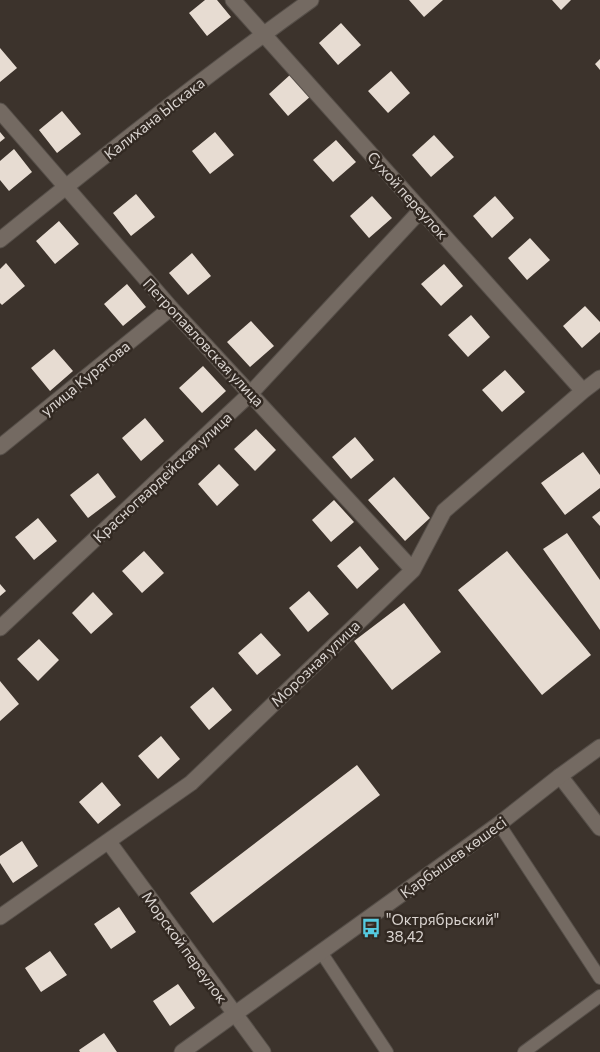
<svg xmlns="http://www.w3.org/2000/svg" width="600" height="1052" viewBox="0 0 600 1052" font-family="Commissioner,sans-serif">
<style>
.building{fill:#e7dcd2}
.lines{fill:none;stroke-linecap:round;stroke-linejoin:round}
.service-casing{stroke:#564f49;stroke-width:14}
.minor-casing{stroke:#564f49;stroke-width:17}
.secondary-casing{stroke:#564f49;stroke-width:17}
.service{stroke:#746a62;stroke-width:12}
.minor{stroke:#746a62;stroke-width:15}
.secondary{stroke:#746a62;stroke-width:15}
.labels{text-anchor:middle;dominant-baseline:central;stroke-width:5;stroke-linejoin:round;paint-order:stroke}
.street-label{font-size:15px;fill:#dad4d0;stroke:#322922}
.poi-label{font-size:15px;fill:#dad4d0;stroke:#322922;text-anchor:start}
</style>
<rect width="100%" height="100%" fill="#3c332c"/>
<path class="building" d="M205 0H217L231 17 207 36 189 13Z
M409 0H443L424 17Z
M552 0H571L561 10Z
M341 23 361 45 338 65 319 43Z
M0 48 17 68 0 82Z
M600 59V70L595 64Z
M391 71 410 93 388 113 368 91Z
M291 74 311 96 288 116 269 94Z
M62 111 81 134 57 153 39 130Z
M0 132 5 138 0 142Z
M215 132 234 155 210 174 192 151Z
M434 135 454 157 431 177 412 155Z
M336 140 356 162 333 182 313 160Z
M14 149 32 172 9 191 0 180V161Z
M136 194 155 217 131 236 113 213Z
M372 196 392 218 369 238 350 216Z
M495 196 514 218 492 238 473 216Z
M59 221 79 244 55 264 36 241Z
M530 238 550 260 527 280 508 258Z
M192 253 211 276 188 295 169 273Z
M6 263 25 286 2 305 0 303V269Z
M444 264 463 286 441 306 421 284Z
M127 284 146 307 123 326 104 304Z
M585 306 600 322V332L582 348 563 326Z
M471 315 490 337 468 357 448 335Z
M251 321 274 346 250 367 227 342Z
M54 349 73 371 50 391 31 368Z
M203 366 226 391 202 413 179 388Z
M505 370 525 392 502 412 482 390Z
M145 418 164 441 141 461 122 438Z
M256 429 276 450 255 471 234 449Z
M355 437 374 460 351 479 332 457Z
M583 452 600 475V488L565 515 541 483Z
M219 464 239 485 217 506 198 484Z
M98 473 116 497 88 518 70 495Z
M394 477 430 518 405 541 368 500Z
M334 500 354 522 331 542 312 520Z
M600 511V526L592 517Z
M38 518 57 541 34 560 15 537Z
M567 533 600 580V630L543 549Z
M360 546 379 569 357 589 337 566Z
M144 551 164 573 142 593 122 571Z
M507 551 591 655 542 695 458 590Z
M0 584 6 591 0 596Z
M309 591 329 614 308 632 289 608Z
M93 592 113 614 91 634 72 613Z
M404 603 441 652 392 690 354 641Z
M261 633 281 655 257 675 238 653Z
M39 639 59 660 38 681 17 659Z
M0 681 19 704 0 721Z
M213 687 232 710 209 730 190 707Z
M161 736 180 759 158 779 138 756Z
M357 765 380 795 213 923 190 893Z
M102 782 121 805 98 824 79 802Z
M22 841 38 866 13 883 0 863V856Z
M119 907 136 932 111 949 94 924Z
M50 951 67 975 41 992 25 968Z
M178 984 195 1008 170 1026 153 1001Z
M104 1033 117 1052H80L79 1050Z"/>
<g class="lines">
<defs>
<path id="service" d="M499 824 600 978
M321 952 387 1052
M524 1052 600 996"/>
<path id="minor" d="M233 0 583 391
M0 111 171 308 413 570
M0 240C102 157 205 76 311 0
M0 447 171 308
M0 628 251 393 421 210
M560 776 600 828
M108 841 263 1052
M0 917 191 783 413 570 444 511 583 391 600 378"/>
<path id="secondary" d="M182 1052 499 824 560 776 600 747"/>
</defs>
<use href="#service" class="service-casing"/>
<use href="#minor" class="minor-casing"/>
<use href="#secondary" class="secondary-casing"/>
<use href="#service" class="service"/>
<use href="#minor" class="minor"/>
<use href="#secondary" class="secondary"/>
</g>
<defs>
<symbol id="bus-bare" viewBox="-9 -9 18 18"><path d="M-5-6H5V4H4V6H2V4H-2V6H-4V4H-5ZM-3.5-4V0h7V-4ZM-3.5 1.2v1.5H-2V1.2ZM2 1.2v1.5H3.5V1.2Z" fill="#55cae0" stroke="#322922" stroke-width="2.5" paint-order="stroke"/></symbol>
</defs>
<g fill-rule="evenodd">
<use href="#bus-bare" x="357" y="914" width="28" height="28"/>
</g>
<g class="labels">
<g class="street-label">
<text transform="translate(154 118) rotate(-38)">Калихана Ыскака</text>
<text transform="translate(408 195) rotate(48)">Сухой переулок</text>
<text transform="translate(204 342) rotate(47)">Петропавловская улица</text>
<text transform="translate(85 378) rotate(-39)">улица Куратова</text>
<text transform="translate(162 477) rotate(-43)">Красногвардейская улица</text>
<text transform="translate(315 663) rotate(-44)">Морозная улица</text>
<text transform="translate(453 857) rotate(-36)">Қарбышев көшесі</text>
<text transform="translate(185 947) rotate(54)">Морской переулок</text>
</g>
<g class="poi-label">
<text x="386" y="919">"Октрябрьский"<tspan x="386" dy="17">38,42</tspan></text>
</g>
</g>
</svg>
